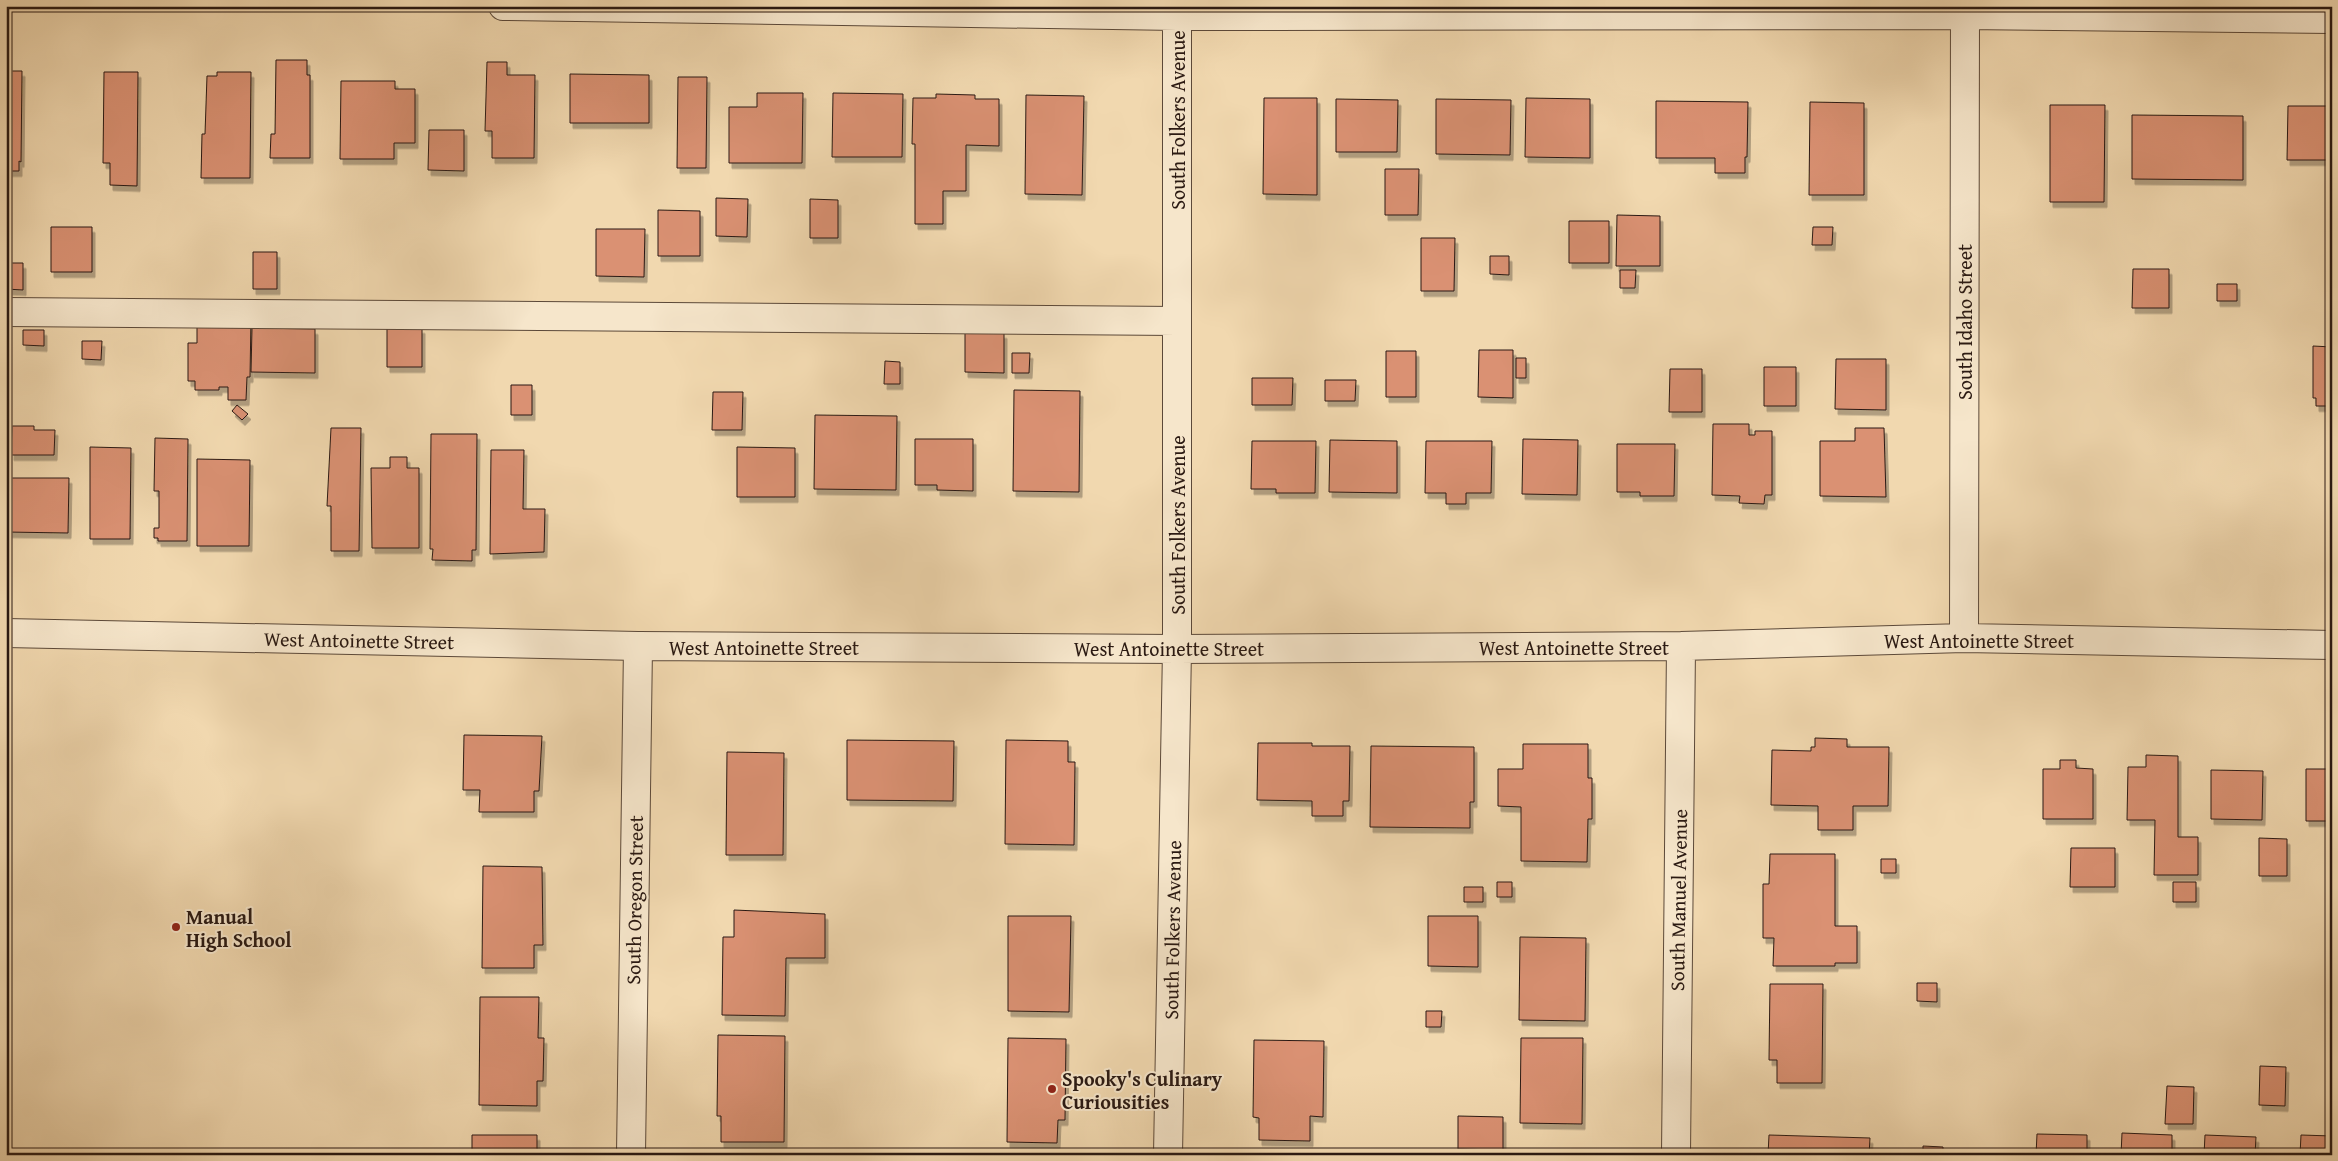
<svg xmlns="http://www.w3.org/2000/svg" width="2338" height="1161" viewBox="0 0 2338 1161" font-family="'Gentium Book Plus',serif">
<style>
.building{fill:#da9173;stroke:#2a1912;filter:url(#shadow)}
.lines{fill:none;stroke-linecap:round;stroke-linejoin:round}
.minor-casing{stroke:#5c4939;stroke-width:30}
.minor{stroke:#f6e6cb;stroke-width:28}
.poi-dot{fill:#8f2418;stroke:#f6e6cb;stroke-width:2}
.labels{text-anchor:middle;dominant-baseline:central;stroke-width:4;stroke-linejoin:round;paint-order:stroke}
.street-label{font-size:20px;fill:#2a1912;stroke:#f6e6cb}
.poi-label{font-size:20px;font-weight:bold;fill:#2a1912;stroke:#f6e6cb;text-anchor:start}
</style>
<defs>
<filter id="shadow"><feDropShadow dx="3" dy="5.5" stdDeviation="0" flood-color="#0004"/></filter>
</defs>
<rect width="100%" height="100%" fill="#f1d8af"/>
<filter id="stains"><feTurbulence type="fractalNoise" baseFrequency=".004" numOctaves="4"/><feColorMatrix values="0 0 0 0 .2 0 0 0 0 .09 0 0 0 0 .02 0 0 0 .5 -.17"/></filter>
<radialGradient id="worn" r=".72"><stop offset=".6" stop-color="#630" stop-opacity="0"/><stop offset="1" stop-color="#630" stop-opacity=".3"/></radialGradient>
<path class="building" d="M276 60H307V75H310V158H270L271 134H275Z
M487 62H507V75H535L534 158H492V131H485Z
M6 71H22L21 162 19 161V171H6Z
M104 72H138L137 186 110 185V163H103Z
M217 72H251L250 178H201L202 134H205L207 76H217Z
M570 74 649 75V123H570Z
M678 77H707L706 168H677Z
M341 81H395V89H415V143H394V159H340Z
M757 93H803L802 163H729V107H757Z
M833 93 903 94 902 157H832Z
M936 94 975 95V99H999V146L966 145V191H943V224H915V144H912L913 98H936Z
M1026 95 1084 96 1082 195 1025 194Z
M1264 98H1317V195L1263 194Z
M1526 98 1590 99V158L1525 157Z
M1336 99 1398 100 1397 152H1336Z
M1436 99 1511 100 1510 155 1436 154Z
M1656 101 1748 102 1747 157H1745V173H1715V158H1656Z
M1810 102 1864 103V195H1809Z
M2050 105H2105L2104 202H2050Z
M2288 106H2332V160H2287Z
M2132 115 2243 116V180L2132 179Z
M429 130H464V171L428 170Z
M1385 169H1419L1418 215H1385Z
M716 198 748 199 747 237 716 236Z
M810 199 838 200V238H810Z
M658 210 700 211V256H658Z
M1617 215 1660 216V266H1616Z
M1569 221H1609V263H1569Z
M51 227H92V272H51Z
M1813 227H1833L1832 245H1812Z
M596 229H645L644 277 596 276Z
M1421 238H1455L1454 291H1421Z
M253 252H277V289H253Z
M1490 256H1509V275L1490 274Z
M6 263H23V290L6 289Z
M2133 269H2169V308H2132Z
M1620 270H1636L1635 288H1620Z
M2217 284H2237V301H2217Z
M197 317 251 318 250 377H247L246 400H228V387H219V390H195V381H188V343H197Z
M252 328 315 329V373L251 372Z
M387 328H422V367H387Z
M23 330H44V346L23 345Z
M965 333H1004V373L965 372Z
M82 341H102L101 360 82 359Z
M2313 346 2332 347V406H2316V398H2313Z
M1479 350H1513V398L1478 397Z
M1386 351H1416V397H1386Z
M1012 353H1030L1029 373H1012Z
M1516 358H1526V378H1516Z
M1836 359H1886V410L1835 409Z
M885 361 900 362V384H884Z
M1764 367H1796V406H1764Z
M1670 369H1702V412H1669Z
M1252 378H1293L1292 405H1252Z
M1325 380H1356L1355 401H1325Z
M511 385H532V415H511Z
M1014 390 1080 391 1079 492 1013 491Z
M713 392H743L742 430H712Z
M237 405 248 414 242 420 232 411Z
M815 415 897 416 896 490 814 489Z
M1713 424H1749V435H1755V431H1772V495H1765L1764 504 1739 503 1740 496 1712 495Z
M12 426H34V430H55L54 455H11Z
M331 428H361L359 551H331V506H327Z
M1855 428H1884L1886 497 1820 496V441H1855Z
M431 434H477L476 550H472V561L432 560 433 549H430Z
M155 438 188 439 187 541H158V538H154V528H159V491H154Z
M915 439H973V491L937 490V485H915Z
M1523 439 1578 440 1577 495 1522 494Z
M1330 440 1397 441V493L1329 492Z
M1252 441H1316L1315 493H1276V489H1251Z
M1426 441H1492L1491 493H1466V504H1446V493H1425Z
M1617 444H1675L1674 496H1640V492H1617Z
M90 447 131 448 130 539H90Z
M737 447 795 448V497H737Z
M491 450H524L523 509H545L544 552 490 554Z
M390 457H407V468H419V548H372L371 468H390Z
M197 459 250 460 249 546H197Z
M6 478H69L68 533 6 532Z
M464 735 542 736 539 791H534V812H479L480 790H463Z
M1815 738 1847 739V747H1889L1888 806H1853V830H1818V806L1771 805 1772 750 1811 751V747H1815Z
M847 740 954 741 953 801 847 800Z
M1006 740 1068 741V762H1075L1074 845 1005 844Z
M1258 743H1312V746H1350L1349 801H1343V816H1312V801L1257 800Z
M1523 744H1588V778H1592V819H1588L1587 862 1521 861V807L1498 806V769H1523Z
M1371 746 1474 747V802H1470V828L1370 827Z
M727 752 784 753 783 855H726Z
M2146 755 2178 756V837H2198V875H2154L2155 820H2127L2128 767H2146Z
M2060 760H2076V768L2093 769V819H2043V769H2060Z
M2306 769H2332V821H2306Z
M2211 770 2263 771 2262 820 2211 819Z
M2259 838 2287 839V876H2259Z
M2071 848H2115V887H2070Z
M1770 854H1835V926H1857V963H1835V966H1773L1774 938H1763V884H1769Z
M1881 859H1896V873H1881Z
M483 866 542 867 543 945H534V968H482Z
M1497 882H1512V897H1497Z
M2173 882H2196V902H2173Z
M1464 887H1483V902H1464Z
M734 910 825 914V958H786L785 1016 722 1015 723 937H734Z
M1008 916H1071L1069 1012 1008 1011Z
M1428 916H1478V967L1428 966Z
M1520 937 1586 938 1585 1021 1519 1020Z
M1917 983H1937V1002L1917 1001Z
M1770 984H1823L1822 1083H1777V1060H1769Z
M480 997H539L538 1038H544L543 1081H537V1106L479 1105Z
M1426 1011H1442L1441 1027H1426Z
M718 1035 785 1036 784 1142H721V1116H717Z
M1008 1038 1066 1039 1065 1120H1058L1057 1143 1007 1142Z
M1521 1038H1583L1582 1124 1520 1123Z
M1254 1040 1324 1041 1323 1117 1310 1116V1141L1259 1140V1118L1253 1117Z
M2260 1066 2286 1067 2285 1106 2259 1105Z
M2167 1086 2194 1087 2193 1124H2165Z
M1458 1116 1503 1117V1150L1458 1149Z
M2122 1133 2172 1135V1155H2121Z
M2037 1134 2087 1135V1155H2036Z
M472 1135H537V1155H472Z
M1769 1135 1870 1138 1869 1155H1768Z
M2205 1135 2256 1137 2255 1155H2204Z
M2301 1135 2332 1136V1155H2300Z
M1923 1146 1943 1147V1155H1923Z"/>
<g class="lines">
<defs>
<path id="minor" d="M503 6 1177 16 1964 15 2332 19
M6 312 1177 321
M6 633 638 646 1177 649 1681 646 1964 638 2332 645
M1964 638 1965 6
M631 1155 638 646
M1168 1155 1177 649V16
M1676 1155 1681 646"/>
</defs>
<use href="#minor" class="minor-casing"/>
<use href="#minor" class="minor"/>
</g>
<g class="poi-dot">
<circle cx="176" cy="927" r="5"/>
<circle cx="1052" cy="1089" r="5"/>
</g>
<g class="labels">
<g class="street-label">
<text transform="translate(1177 120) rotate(-90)">South Folkers Avenue</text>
<text transform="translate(1964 322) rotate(-90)">South Idaho Street</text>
<text transform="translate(1177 525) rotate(-90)">South Folkers Avenue</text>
<text transform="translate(359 640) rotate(1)">West Antoinette Street</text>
<text x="1979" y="640">West Antoinette Street</text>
<text x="764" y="647">West Antoinette Street</text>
<text x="1574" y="647">West Antoinette Street</text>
<text x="1169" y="648">West Antoinette Street</text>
<text transform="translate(634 900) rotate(-89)">South Oregon Street</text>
<text transform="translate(1678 900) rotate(-89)">South Manuel Avenue</text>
<text transform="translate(1172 930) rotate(-89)">South Folkers Avenue</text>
</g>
<g class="poi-label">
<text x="186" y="916">Manual<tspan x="186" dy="23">High School</tspan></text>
<text x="1062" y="1078">Spooky's Culinary<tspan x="1062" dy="23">Curiousities</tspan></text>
</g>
</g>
<rect width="2338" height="1161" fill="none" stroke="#f1d8af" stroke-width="25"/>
<rect x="8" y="8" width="2323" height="1146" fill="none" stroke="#2a1912" stroke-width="2.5"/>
<rect x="12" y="12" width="2313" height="1136" fill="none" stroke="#2a1912"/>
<rect width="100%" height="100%" filter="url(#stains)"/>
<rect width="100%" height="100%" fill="url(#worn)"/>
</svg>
